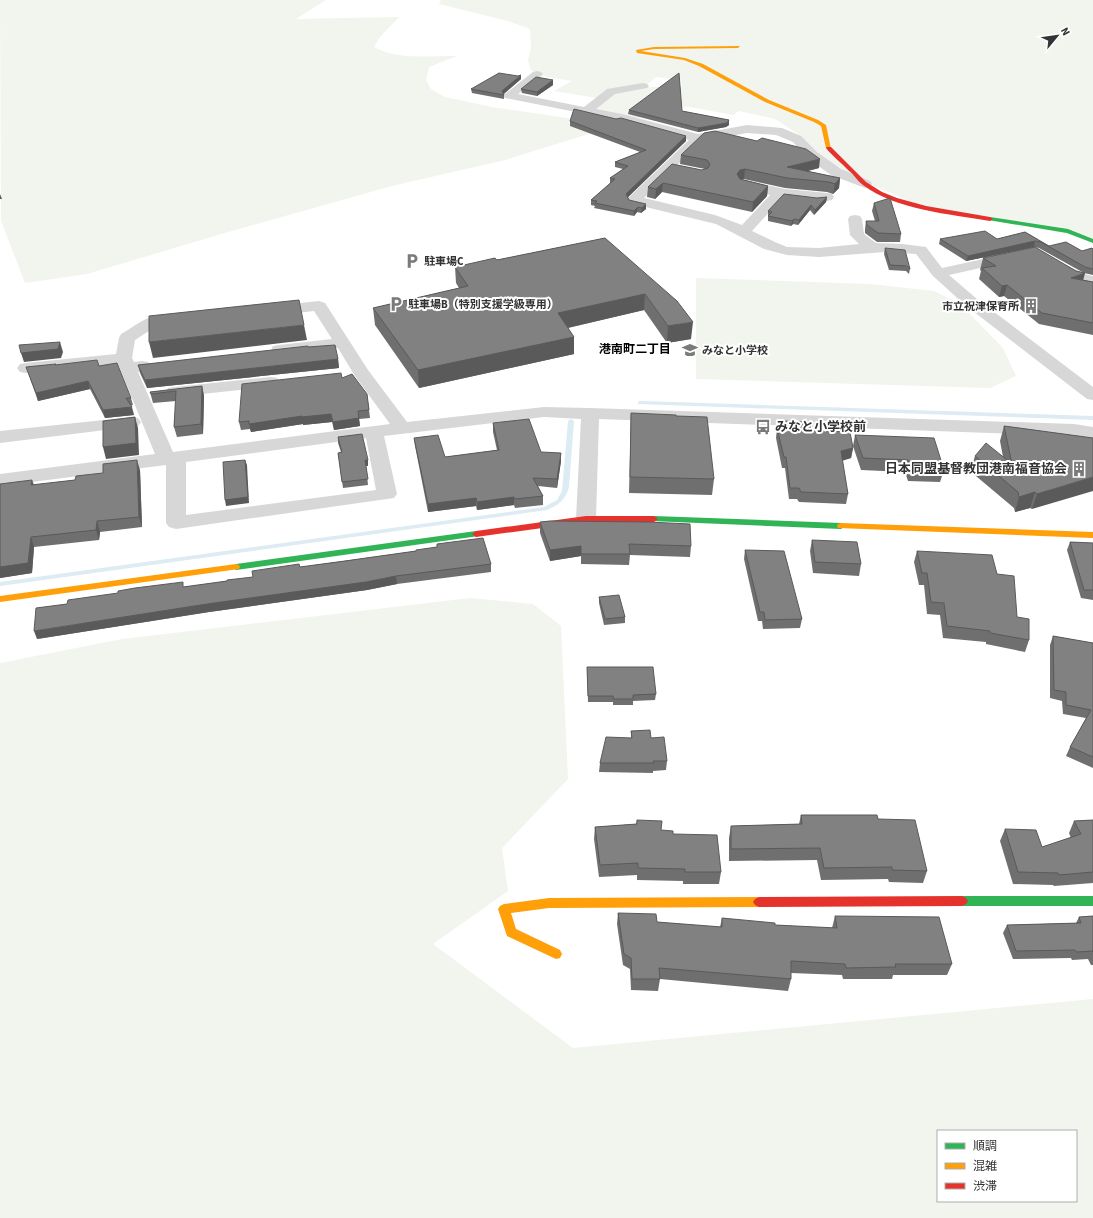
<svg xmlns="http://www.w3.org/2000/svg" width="1093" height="1218" viewBox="0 0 1093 1218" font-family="'Source Sans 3','Noto Sans JP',sans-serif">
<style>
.green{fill:#f1f5ed;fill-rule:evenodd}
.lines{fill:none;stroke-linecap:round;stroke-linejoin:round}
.stream{fill:#ddebf3;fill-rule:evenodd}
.street{fill:#d7d7d7;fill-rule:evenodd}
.fast{fill:#30b455;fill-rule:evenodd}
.slow{fill:#ff9f0a;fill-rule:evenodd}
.jam{fill:#e5322d;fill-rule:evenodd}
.wall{fill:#6f6f6f}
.shaded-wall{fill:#5a5a5a}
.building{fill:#818181;stroke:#5a5a5a}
.labels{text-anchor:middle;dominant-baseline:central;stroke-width:4;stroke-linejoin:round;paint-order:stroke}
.far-poi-label{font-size:11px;font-weight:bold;fill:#333;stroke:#fff;text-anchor:start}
.far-neighbourhood-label{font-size:12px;font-weight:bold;fill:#000;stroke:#fff}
.poi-label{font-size:13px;font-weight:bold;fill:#333;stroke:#fff;text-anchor:start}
</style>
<rect width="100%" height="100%" fill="#fff"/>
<path class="green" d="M0 0H326L296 19 399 17 380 37 374 47C397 60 430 56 457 56L429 67 426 80 431 89 445 97 492 107 594 122 595 132 505 160 392 186 228 232 87 274 25 283 1 221Z
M441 0H1093V239L918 205 840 171 814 155 798 134 775 119 739 111 733 115 690 107 651 110 637 119 592 110 612 93 648 87H682L681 80 656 77 648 84 609 90 597 98 554 91 572 81 542 76 531 70 528 61 531 47 530 29 508 21 439 4Z
M696 278 870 284 934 291 960 304 1003 348 1016 376 990 388 696 379Z
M470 598 533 604 561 626 568 779 502 848 508 891 433 944 573 1048 1093 999V1218H0V663L122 639ZM938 1131H1076V1201H938Z"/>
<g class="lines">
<path class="stream" d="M640 401 1093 416V420L638 404V402Z
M571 419 574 421 569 487C566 499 559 505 547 510L0 586V582L544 507 557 500 562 491 568 421Z"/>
<path class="street" d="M537 71 541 72 543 74 541 76 518 94 584 107 607 89 643 83 647 84 649 86 647 88 615 94 596 109 622 114 698 134 747 125 782 128 801 136 817 152 841 169 870 181 872 184 870 187 865 188 831 175 807 158 793 142 776 135 747 133 702 141 644 198 715 215 742 225 770 195 739 187 737 184 739 181 744 180 785 189 827 193 832 194 834 197 832 200 827 201 783 197 752 231 775 242 787 247 819 248 859 244 850 235 848 219 850 216 855 215 860 216 862 219 864 234 876 243 903 244 926 247 942 268 1011 253 1016 254 1018 257 1016 260 949 275 977 299 1093 387V400L1087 399 965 305 933 276 916 254 885 252 819 257 787 255 764 249 716 224 629 203 627 200 629 197 689 140 621 121 505 98 503 96 505 94 533 72Z
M1057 261C1070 265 1080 274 1093 276V286L1073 281 1052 269 1049 266 1052 263Z
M319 301 325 303 368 370 407 422 544 407 590 408 1074 424 1093 427V439L1074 436 599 419 596 519 593 523 586 525 579 523 576 519 581 419 544 417 384 436 397 494 394 498 176 529 169 527 166 523V465L0 486V474L155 454 118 364 26 373 20 372 17 368 20 364 26 363 116 354 119 338 121 334C129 330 137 323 146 319 156 316 174 314 184 317L186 320 184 323 155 327 135 340 132 358 134 362 142 361 148 362 151 366 148 370 138 372 173 452 390 424 355 376 338 348 279 355 273 354 271 350 273 346 279 345 332 339 314 311 272 316 266 314 264 311 266 308 272 306ZM366 438 376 490 186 515V462Z
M271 377 277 378 280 382 277 386 174 397 168 396 165 392 168 388 174 387Z
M132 417 138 418 141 422 138 426 0 443V431Z"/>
<path class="fast" d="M990 217 1068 229 1093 239V243L1067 233 988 220V218Z
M654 516 841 523 845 526 841 529 651 521 650 519 651 517Z
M476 531 479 532 480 534 479 536 236 570 232 567 236 564Z
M962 896H1093V906H962L958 904 956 901 958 898Z"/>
<path class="slow" d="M740 46 738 48 654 49 641 51 685 58 703 64 769 100 818 120 826 125 831 149 826 148 821 126 814 122 765 102 699 66 684 60 637 53 636 50 654 47Z
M841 523 1093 532V538L838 528 837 526 838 524Z
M236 564 239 565 240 567 239 569 0 602V596Z
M759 897 763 899 765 902 763 905 759 907 549 908 511 913 516 929 560 950 562 954 560 958 556 959 507 936 498 909 500 906 504 904 549 898Z"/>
<path class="jam" d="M827 147H831L866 182 882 192 897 198 926 206 990 217 993 219 990 221C950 214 896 210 863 185 857 181 854 174 848 170 841 162 833 157 826 148Z
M586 516H654L658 519 654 522H586L476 537 472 534 476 531Z
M962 896 966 898 968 901 966 904 962 906 759 907 755 905 753 902 755 899 759 897Z"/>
</g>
<path class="wall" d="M521 79 504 94V99L472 93 471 89Z
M553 80V85L537 96 522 93 521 89Z
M629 110 682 111 729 120V125L726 127 698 132 628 114Z
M570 121 686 141 628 197 629 200 646 209 641 213 637 212 634 216 594 208 595 206 591 205V200L611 183H610V178L623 169 615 167V162L640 152 570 126Z
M681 155 819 168 807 171 840 178 839 188 833 194 827 192 785 188 744 179H741L768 186 767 196 752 212 662 192 655 199 647 197 648 187 705 169 680 164Z
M827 197 826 202 814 215 810 210 798 225 793 224 791 226 768 221V211L817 198Z
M874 203 901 234 900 242H877L865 233V229L866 221H875L872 211Z
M1025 232 1049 246 1082 251 1093 249V275L1084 273 1039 248 1034 247 966 261 939 244 940 239H997Z
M605 238 691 339 667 343 644 310 568 328 574 337V354L419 388 375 325 373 308 459 288 456 283 455 267 497 260Z
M885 248 910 269 909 274 906 271 889 270 884 254Z
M983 258 1093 282V335L1039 324 1004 296 999 297 979 279 981 271 980 270Z
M308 347 338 359 339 368 147 388 140 373 138 365Z
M56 365 99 366 131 398 133 405 130 406 134 415 105 418 90 389 38 401 26 367Z
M342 378 367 394 370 418 359 419 360 426 334 430 332 422 303 425V424L251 432 250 429 241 430 239 422Z
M202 386 204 396 203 434 177 437 174 427 176 401 153 403 150 392Z
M631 413 676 416 714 479 712 495 629 493Z
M783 421 811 430 853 448 851 458 842 461 848 494 846 504 799 502 797 499H789L785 468H782L776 438 777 428H782Z
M493 423 541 452 561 461 557 488 538 486 543 496V505L515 508 514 505 477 510 476 506 428 512 415 446 414 438 445 457 497 450 493 432Z
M1004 426 1093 438 1032 509 1030 508 1015 512 1014 508 970 471 975 456 1003 457 1000 441Z
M855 435 944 470 940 482 908 481 905 472 861 470 853 446Z
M338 437 368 460V466H366L368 485 343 488 338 453 341 452 338 443Z
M140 470 142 527 100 532 99 540 34 547 32 573 0 578 34 485 75 480Z
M540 522 691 546 690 557 630 555 629 565 581 564V556L550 561 540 533Z
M812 540 861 564 859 576 813 573 810 551Z
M1070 542 1093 543V600L1081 598 1067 550Z
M437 544 491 564V572L397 584 367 590 209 612 37 639 184 587 227 581 253 577 300 567 416 551 437 547Z
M745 550 802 619 800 628 763 629 762 621H758L744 559Z
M917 551 997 574 1017 617 1029 640 1025 652 986 644V642L943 638 940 615 927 614 924 585H919L914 562Z
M599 597 625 617V623L604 625 599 603Z
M1053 636 1093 643V768L1066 756 1070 747 1086 718 1063 714 1062 701 1050 698V645Z
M587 667 656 694 655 700 633 701V705H613V702H588Z
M631 731 651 738 667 761 666 770 653 771V773L599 772 600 763 631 738Z
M801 815 878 819 927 871 923 883 889 882 888 879 821 880 817 860 729 861V838L731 826 799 824Z
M637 820 661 830 673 834 721 872 719 884H683V881L637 880V875L599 877 594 839 595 827 636 824Z
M1093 820V883L1054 886 1053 885 1013 884 1000 841 1005 829 1042 847 1071 838 1069 833 1074 821Z
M618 913 657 922 720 927 722 918 775 925 832 928 835 916 952 964 947 975H893L892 979H843L842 975 791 973V979L788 991 660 979 658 991 631 990 630 969 623 965 617 924Z
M1093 916V965H1091L1088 959 1072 960 1071 958 1013 959 1003 933 1007 925 1076 923 1079 917Z"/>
<path class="shaded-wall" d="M521 75V79L502 95V91Z
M553 80V85L537 96V92Z
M729 120V125L726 127 698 132V128Z
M686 136V141L626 199V194Z
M820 159 819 168 786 177 787 167Z
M745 169 744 179 739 180 737 174 740 170Z
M840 178 839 188 833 194 835 184Z
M663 183 662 192 655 199 656 189Z
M768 186 767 196 752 212 753 202Z
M0 194 2 199H0Z
M827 197 826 202 814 215 815 210Z
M646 204V209L641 213 642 208Z
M811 205 810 210 798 225 799 220Z
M638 207 637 212 634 216V211Z
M794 219 793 224 791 226 792 221Z
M1035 241 1034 247 966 261 968 256Z
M1085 273 1082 285 1071 278Z
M1007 285 1004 296 999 297 1002 286Z
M645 294 644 310 558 330V313Z
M693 322 691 339 667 343 668 326Z
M304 325 307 340 153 358 149 342Z
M574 337V354L419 388 418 370Z
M60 342 63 352 61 358 24 362 21 353Z
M338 359 339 368 147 388 145 380Z
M88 381 90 389 38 401 36 393Z
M202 386 204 396 203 434 201 424Z
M132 407 134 415 105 418 103 410Z
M331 414 332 422 303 425V424L251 432 249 424 302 416Z
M135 417 138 428 139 455 106 459 103 447Z
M359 418 360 426 334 430 333 422Z
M853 448 851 458 839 461 841 451Z
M561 453V461L557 488V479Z
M137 460 140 470 142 527 139 517Z
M245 460 247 465 249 503 226 506 225 500Z
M365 460H368V466H366Z
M1093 477V491L1032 509 1037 494Z
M32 480 36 490 31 485Z
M1035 492 1030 508 1015 512 1019 497Z
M514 497V505L477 510V502Z
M476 498V506L428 512V504Z
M97 521 100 532 99 540 96 530Z
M31 537 34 547 32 573 0 578V567Z
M581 546V556L550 561V550Z
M396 576 397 584 367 590 209 612 37 639 34 631 207 604Z"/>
<path class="building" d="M499 73 518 76 521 75 502 91 504 95 471 89Z
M679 73 682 111 729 120 727 123 698 128 629 110Z
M536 77 553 80 537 92 521 89Z
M574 109 616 119 621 118 686 136 626 194 629 200 646 204 642 208 638 207 634 211 595 203 597 201 591 200 615 179 610 178 628 166 615 162 646 150 570 121Z
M715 131 757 141 762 138 806 149 820 159 787 167 840 178 835 184 829 182 787 178 745 169 740 170 737 174 740 179 768 186 753 202 663 183 656 189 648 187 672 164 702 170 708 168 710 164 707 160 681 155 704 133Z
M784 194 817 198 827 197 815 210 811 205 799 220 794 219 792 221 768 216 772 212 768 211Z
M890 198 901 234 878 233 867 225 866 221H879L874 203Z
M985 231 997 239 1025 232 1049 246 1066 242 1082 251 1092 248 1093 249V269L1085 267 1041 242 1035 241 968 256 940 239Z
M605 238 677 301 693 322 668 326 645 294 558 313 574 337 418 370 373 308 468 286 455 267 495 258 497 260Z
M1035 247 1076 271 1085 273 1071 278 1093 282V323L1042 313 1007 285 1002 286 982 268 996 266 983 258Z
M885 248 905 250 910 269 907 266 890 265Z
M299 300 304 325 149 342V316Z
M60 342 58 349 21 353 19 345Z
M335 345 338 359 145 380 138 365 308 346V347Z
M97 360 99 366 117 363 131 398H126L132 407 103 410 88 381 36 393 26 367 56 364 55 365Z
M341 373 342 378 352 374 367 394 369 410 358 411 359 418 333 422 331 414 302 417V416L249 424V421L239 422 242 384Z
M202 386 201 424 174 427 176 391 151 394 150 392Z
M631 413 676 415V416L707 417 714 479 630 477Z
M135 417 136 443 103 447V421Z
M529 419 541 452 561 453 557 479 533 478 543 496 515 499 514 497 477 502 476 498 428 504 414 438 438 435 445 457 499 450 493 423Z
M783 421 809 422 811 430 850 432 853 448 841 451 848 494 801 492 799 488H790L786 457H784L777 428H784Z
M1004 426 1093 438V477L1037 494 1035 492 1019 497 1018 492 975 456 986 443 1012 464Z
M362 434 368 460H365L368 479 342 482 338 453 342 452 338 437Z
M855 435 934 438 944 470 911 469 908 460 863 458Z
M137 460 139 517 97 521 96 530 31 537 28 563 0 567V484L32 480 31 485 75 480 76 476 103 473V464Z
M245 460 248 497 225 500 223 462Z
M550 521 648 522 690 524 691 546 629 544 630 554H581V546L550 550 540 522Z
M483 538 491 564 396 576 366 582 207 604 34 631 36 608 67 604 68 600 118 593V591L135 588 183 582V587L227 581V580L253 577 252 571 299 564 300 567 345 561 416 551V550L437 547V544Z
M812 540 857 542 861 564 815 562Z
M1070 542 1093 543V590H1084Z
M745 550 784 551 802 619 765 620 764 612H760Z
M917 551 992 555 997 574 1014 576 1017 617 1029 619V640L990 633V631L947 626 944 603 931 602 927 573H922Z
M619 595 625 617 605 619 599 597Z
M1053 636 1093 643V757L1070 747 1091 710 1066 705V692L1054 690Z
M587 667H653L656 694 633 695V699H614L613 696H588Z
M650 730 651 738 664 737 667 761H653L654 763H600L606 737 632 738 631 731Z
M801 815H877L878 819 915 820 927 871 892 870V867L824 868 820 848 731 849V826L802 824Z
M637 820 662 821 661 830 673 831V834L717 835 721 872H685V869L638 868V863L600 865 595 827 637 824Z
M1093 820V872L1059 875 1058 873 1018 872 1005 829 1036 830 1042 847 1081 834 1074 821Z
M618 913 656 914 657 922 722 927V918L775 923V925L837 928 835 916 939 917 952 964H895L896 967 846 968 845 964 791 961V979L659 968 660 979H632L631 958 624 954Z
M1093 916V952V951L1076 952 1075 950 1016 951 1007 925 1081 923 1079 917Z"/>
<defs>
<symbol id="parking-bare" viewBox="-9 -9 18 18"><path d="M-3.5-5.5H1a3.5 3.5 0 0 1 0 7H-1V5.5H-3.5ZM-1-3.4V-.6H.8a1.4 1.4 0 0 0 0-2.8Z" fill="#7a7a7a" stroke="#fff" stroke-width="2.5" paint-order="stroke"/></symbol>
<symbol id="building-bare" viewBox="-9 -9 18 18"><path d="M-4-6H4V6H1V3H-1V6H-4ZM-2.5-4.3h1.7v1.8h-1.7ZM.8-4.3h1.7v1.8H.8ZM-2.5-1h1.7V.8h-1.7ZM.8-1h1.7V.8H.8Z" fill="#7a7a7a" stroke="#fff" stroke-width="2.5" paint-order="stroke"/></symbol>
<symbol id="school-bare" viewBox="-9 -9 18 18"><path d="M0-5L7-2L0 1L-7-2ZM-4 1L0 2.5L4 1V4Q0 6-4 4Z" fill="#7a7a7a" stroke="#fff" stroke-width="2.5" paint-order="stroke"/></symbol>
<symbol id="bus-bare" viewBox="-9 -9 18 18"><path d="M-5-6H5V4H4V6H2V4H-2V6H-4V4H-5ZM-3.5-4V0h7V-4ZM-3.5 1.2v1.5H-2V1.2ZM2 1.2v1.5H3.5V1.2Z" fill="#7a7a7a" stroke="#fff" stroke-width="2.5" paint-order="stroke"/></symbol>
</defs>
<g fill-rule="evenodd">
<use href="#parking-bare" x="401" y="250" width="22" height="22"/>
<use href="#parking-bare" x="385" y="293" width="22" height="22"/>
<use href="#building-bare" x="1020" y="295" width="22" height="22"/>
<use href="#school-bare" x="679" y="339" width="22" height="22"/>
<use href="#bus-bare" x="752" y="416" width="22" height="22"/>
<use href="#building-bare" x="1068" y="458" width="22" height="22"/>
</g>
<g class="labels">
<g class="far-poi-label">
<text x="424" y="261">駐車場C</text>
<text x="408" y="304">駐車場B（特別支援学級専用）</text>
<text x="1019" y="306" text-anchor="end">市立祝津保育所</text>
<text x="702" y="350">みなと小学校</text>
</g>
<g class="far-neighbourhood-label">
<text x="635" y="349">港南町二丁目</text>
</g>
<g class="poi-label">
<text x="775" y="427">みなと小学校前</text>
<text x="1067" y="469" text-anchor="end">日本同盟基督教団港南福音協会</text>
</g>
</g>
<rect x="937" y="1130" width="140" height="72" fill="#ffffff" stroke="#adadad"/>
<rect x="945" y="1143" width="20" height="6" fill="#30b455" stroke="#adadad"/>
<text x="973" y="1150" font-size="12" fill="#333333">順調</text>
<rect x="945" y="1163" width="20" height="6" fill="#ff9f0a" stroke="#adadad"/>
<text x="973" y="1170" font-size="12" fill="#333333">混雑</text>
<rect x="945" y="1183" width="20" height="6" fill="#e5322d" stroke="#adadad"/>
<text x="973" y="1190" font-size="12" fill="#333333">渋滞</text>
<g transform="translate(1057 36) rotate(61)" stroke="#ffffff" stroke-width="3" paint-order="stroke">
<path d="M0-3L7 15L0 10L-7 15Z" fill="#333333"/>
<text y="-6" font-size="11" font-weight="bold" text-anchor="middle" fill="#333333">N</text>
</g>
</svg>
